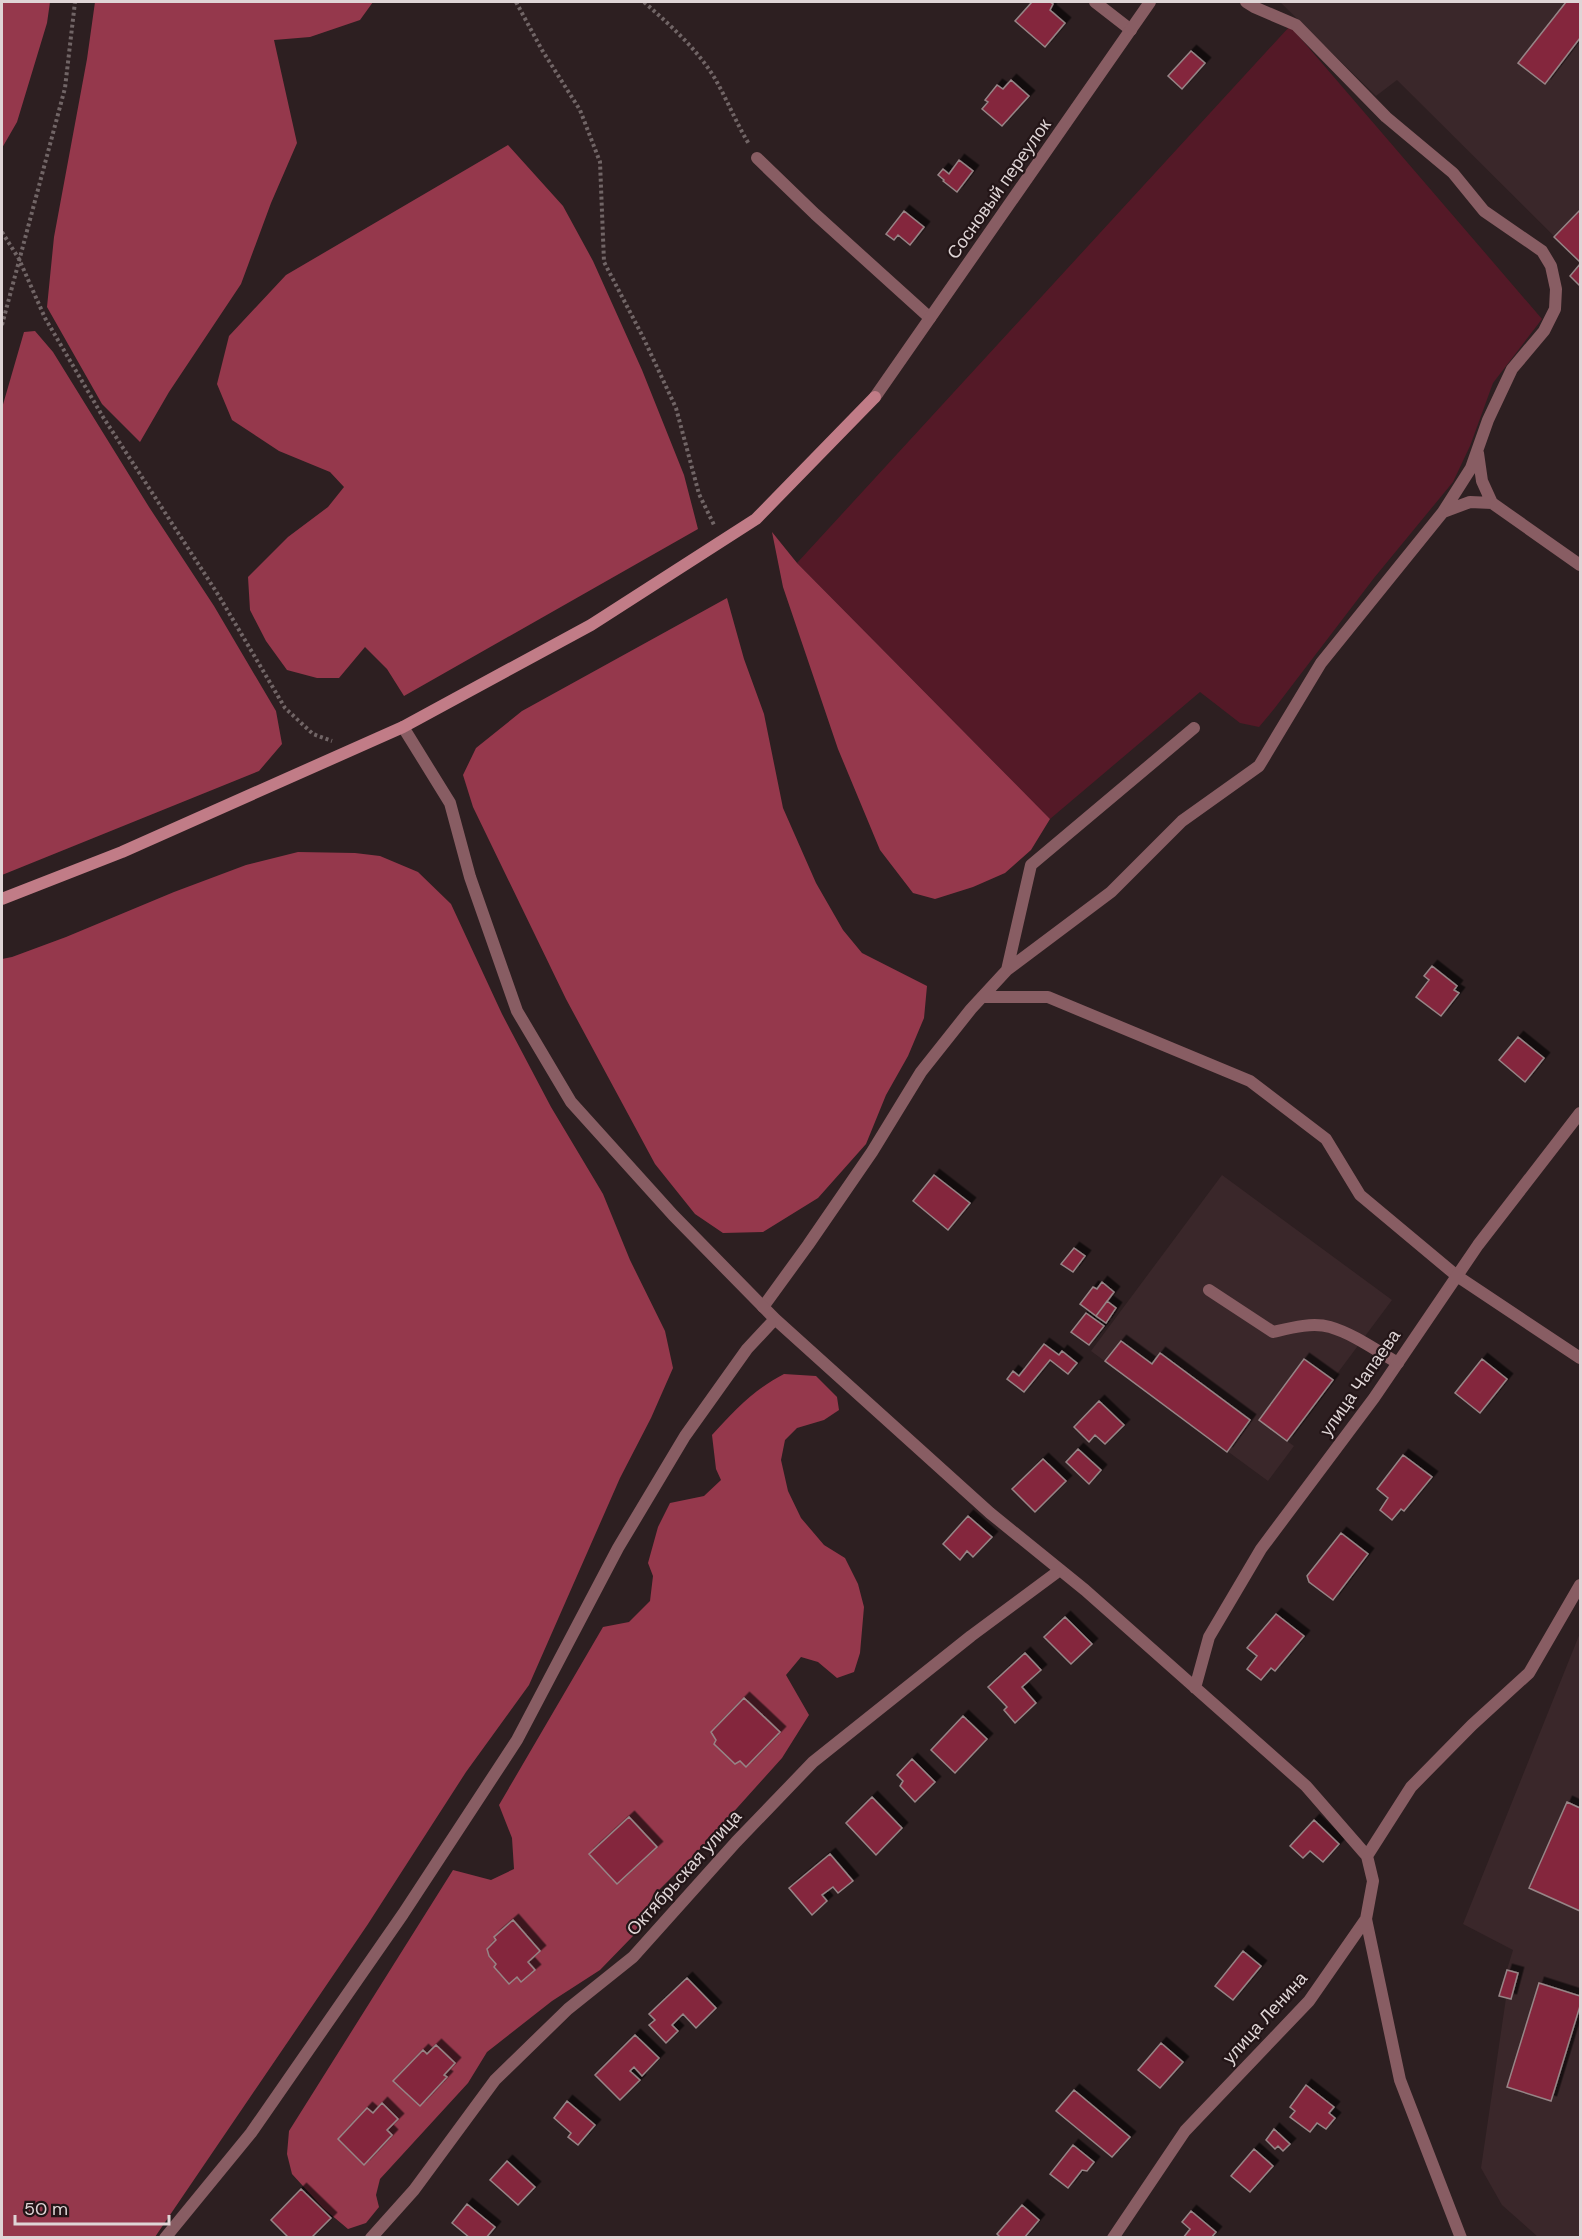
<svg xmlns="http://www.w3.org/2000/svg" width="1582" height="2239" viewBox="0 0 1582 2239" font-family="'DM Sans',sans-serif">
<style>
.built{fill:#3a272a}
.green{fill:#541927}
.forest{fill:#95384c}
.building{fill:#84283e;stroke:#978587;stroke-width:1.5;filter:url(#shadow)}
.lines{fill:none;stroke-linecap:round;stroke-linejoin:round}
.path{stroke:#716566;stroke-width:4;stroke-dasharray:3 3;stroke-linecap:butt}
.lane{stroke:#885d63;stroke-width:12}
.street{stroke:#885d63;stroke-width:12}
.secondary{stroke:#c17c87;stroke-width:12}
.labels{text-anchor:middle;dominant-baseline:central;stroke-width:4.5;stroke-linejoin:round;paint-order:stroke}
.street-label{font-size:18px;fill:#dfd5d6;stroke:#231517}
</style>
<defs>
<filter id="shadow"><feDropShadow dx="5.5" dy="-5.5" stdDeviation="0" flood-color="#0009"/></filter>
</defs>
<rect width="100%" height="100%" fill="#2d1f21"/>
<path class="built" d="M1280 2H1580V262L1397 80 1376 96Z
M1222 1175 1392 1300 1287 1441 1294 1446 1268 1481 1091 1351Z
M1580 1633V2237H1538L1502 2205 1481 2168 1506 1998 1499 1996 1513 1950 1463 1924Z"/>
<path class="green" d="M1290 26 1542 319 1493 383 1470 446 1453 482 1374 578 1274 709 1259 727 1240 723 1200 692 1050 819 797 563Z"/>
<path class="forest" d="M2 2H50L47 23 17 122 2 148Z
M95 2H373L360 20 310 37 274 40 297 143 271 203 241 284 169 392 140 442 102 404 47 307 54 237 87 59Z
M508 145 563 206 593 261 642 370 684 475 698 529 404 696 387 669 365 647 339 678H317L287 670 266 641 250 610 248 577 288 537 328 507 344 487 330 472 279 451 232 420 217 384 229 336 286 275Z
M35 331 53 352 149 507 214 606 276 711 282 744 259 771 2 875V408L24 332Z
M772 532 797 563 1050 819 1031 850 1005 873 973 887 935 899 913 893 880 850 838 749 783 587Z
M727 598 744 659 764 714 783 808 816 883 843 930 862 953 927 986 924 1018 908 1056 886 1095 866 1144 818 1198 763 1232 723 1233 695 1214 655 1164 566 999 473 807 463 775 476 748 522 711Z
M298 852 355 853 380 856 418 872 451 904 502 1014 551 1107 603 1194 630 1260 665 1331 673 1368 651 1418 620 1478 529 1685 466 1772 368 1924 155 2237H2V959L12 957 66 937 174 892 246 865Z
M784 1374 816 1376 837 1397 839 1410 824 1420 797 1428 785 1440 781 1460 788 1491 801 1518 824 1545 845 1558 858 1584 864 1607 860 1653 854 1672 837 1678 818 1662 801 1657 786 1675 809 1715 782 1758 702 1847 653 1896 633 1936 600 1970 552 2001 487 2052 468 2083 380 2179 376 2195 379 2207 366 2223 348 2229 323 2208 292 2174 287 2154 289 2131 453 1870 491 1880 514 1869 512 1838 499 1805 603 1627 629 1622 650 1601 653 1576 648 1563 658 1527 670 1503 704 1496 721 1480 716 1469 712 1435C735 1410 753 1390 784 1374Z"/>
<path class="building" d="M1032 2H1050L1053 4 1050 10 1065 23 1045 47 1015 21Z
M1566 2H1580V38L1545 84 1518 63Z
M1191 51 1205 63 1182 89 1168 76Z
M1011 80 1029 96 1002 126 982 109 988 102 985 100 997 85 1003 89Z
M959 160 973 171 957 192 943 181 944 180 938 175 943 169 949 174Z
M1580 210V262L1554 237Z
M904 211 924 227 910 245 898 235 894 240 886 234Z
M1580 264V286L1570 276Z
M1432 966 1457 986 1454 990 1459 993 1441 1016 1416 997 1429 980 1424 976Z
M1518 1037 1544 1058 1525 1082 1499 1060Z
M934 1175 970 1203 948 1230 913 1201Z
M1074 1248 1085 1256 1073 1272 1061 1264Z
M1102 1282 1114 1292 1096 1316 1080 1304 1093 1287 1097 1289Z
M1107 1301 1116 1308 1106 1323 1096 1316Z
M1086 1313 1104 1326 1089 1345 1071 1332Z
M1121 1341 1152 1364 1160 1353 1250 1420 1227 1452 1105 1361Z
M1044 1344 1059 1355 1062 1351 1077 1363 1068 1374 1050 1360 1024 1392 1007 1379 1013 1371 1019 1376Z
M1304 1359 1333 1380 1287 1441 1259 1420Z
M1482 1359 1507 1379 1480 1413 1455 1393Z
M1099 1401 1124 1425 1105 1444 1095 1435 1089 1442 1074 1427Z
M1078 1449 1101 1470 1089 1484 1066 1462Z
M1403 1455 1432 1477 1404 1511 1401 1509 1392 1520 1380 1510 1388 1498 1377 1489Z
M1043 1459 1066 1481 1035 1512 1012 1489Z
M968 1516 992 1537 973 1557 967 1551 960 1560 943 1544Z
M1341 1533 1368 1554 1333 1600 1309 1582 1307 1576Z
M1276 1614 1304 1636 1275 1671 1271 1668 1261 1680 1247 1669 1257 1656 1247 1648Z
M1065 1617 1092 1644 1071 1664 1044 1637Z
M1025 1653 1041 1670 1022 1687 1036 1703 1015 1723 1004 1710 1007 1707 988 1687Z
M744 1698 780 1732 746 1767 740 1761 735 1764 714 1744 716 1740 711 1732Z
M963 1716 987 1739 955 1773 931 1750Z
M912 1759 935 1782 915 1802 900 1786 903 1781 897 1775Z
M872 1797 902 1828 876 1855 846 1823Z
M1567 1802 1580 1808V1911L1529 1888Z
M629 1817 657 1847 617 1884 589 1854Z
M1314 1820 1339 1844 1323 1862 1310 1851 1303 1858 1290 1846Z
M830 1854 853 1881 838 1893 833 1887 822 1895 827 1901 812 1915 789 1888Z
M513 1920 540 1951 528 1962 535 1970 521 1982 517 1977 509 1984 494 1967 496 1964 489 1956 487 1949 496 1940 494 1937Z
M1243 1951 1261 1966 1233 2000 1215 1986Z
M1507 1970 1518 1973 1511 1999 1499 1996Z
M687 1978 716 2008 696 2028 683 2014 672 2025 678 2031 666 2043 649 2025 655 2020 649 2014Z
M1539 1983 1580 1996V2006L1551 2101 1507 2087Z
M635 2035 659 2058 642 2076 634 2067 630 2071 640 2080 620 2100 595 2075Z
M1161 2043 1183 2062 1160 2088 1138 2070Z
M436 2045 455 2063 444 2075 447 2077 420 2106 393 2081 423 2050 427 2054Z
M1306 2085 1334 2107 1329 2113 1335 2118 1326 2129 1317 2123 1310 2132 1290 2117 1295 2111 1290 2107Z
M1074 2090 1130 2137 1112 2157 1056 2111Z
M567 2101 595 2125 578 2145 568 2137 571 2133 554 2118Z
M382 2103 398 2119 387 2130 392 2135 364 2165 338 2139 367 2108 373 2113Z
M1274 2129 1290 2144 1283 2151 1278 2146 1275 2149 1266 2140Z
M1073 2145 1094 2162 1087 2171 1082 2170 1068 2188 1050 2174Z
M1254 2149 1273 2166 1250 2192 1231 2176Z
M507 2161 535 2187 518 2205 490 2180Z
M301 2189 331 2218 311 2238H289L271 2220Z
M467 2204 495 2227 486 2238H470L452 2223Z
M1022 2205 1039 2220 1024 2238H1001L997 2234Z
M1191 2211 1216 2232 1211 2238H1183L1190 2229 1182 2222Z"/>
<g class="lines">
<path class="path" d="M516 2 542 50 580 110 600 162 604 262 643 337 676 408 699 494 715 527
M644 2C670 25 696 48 714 77 727 99 736 123 749 144
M2 232 19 259 45 318 103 417 219 596 285 708 313 734 332 741
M2 325 65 88 75 2"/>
<path class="lane" d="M1095 2 1131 30
M757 158 815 214 930 318
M1478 453 1482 481 1492 503 1580 565
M1443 512 1470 502 1492 503
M1007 970 1111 892 1182 821 1259 766 1321 663 1443 512 1471 468 1488 420 1512 369 1544 331 1555 309 1556 289 1551 266 1542 251 1484 211 1453 173 1386 117 1296 25 1254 7 1246 2
M982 997H1048L1250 1081 1326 1139 1360 1195 1457 1276
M1209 1290 1273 1332C1290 1328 1312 1322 1330 1327 1354 1334 1377 1351 1398 1363
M763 1307 808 1245 872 1152 921 1072 971 1009 1007 970 1031 865 1194 728"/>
<path class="street" d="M875 397 1150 2
M403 727 450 803 470 877 517 1011 571 1102 673 1215 775 1319 990 1513 1085 1590 1306 1786 1367 1856
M1457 1276 1580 1358
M1195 1688 1209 1637 1261 1549 1374 1398 1478 1245 1580 1113
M1366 1919 1400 2080 1461 2238
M165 2238 251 2133 403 1914 517 1740 618 1548 685 1436 747 1349 775 1319
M371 2238 414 2190 495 2080 568 2009 633 1957 736 1842 813 1762 971 1636 1060 1570
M1113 2238 1185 2131 1309 2001 1366 1919 1373 1881 1367 1856 1411 1787 1472 1725 1529 1673 1580 1585"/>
<path class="secondary" d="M2 899 122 852 403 727 591 625 756 519 875 397"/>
</g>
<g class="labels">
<g class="street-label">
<text transform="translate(999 189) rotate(-55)">Сосновый переулок</text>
<text transform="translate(1360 1383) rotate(-55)">улица Чапаева</text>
<text transform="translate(684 1873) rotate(-48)">Октябрьская улица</text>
<text transform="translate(1265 2018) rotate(-48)">улица Ленина</text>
</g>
</g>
<rect width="1582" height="2239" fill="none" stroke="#dfd5d6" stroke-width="6"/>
<path d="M15 2215v9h154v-9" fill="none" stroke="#dfd5d6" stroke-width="3"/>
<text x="24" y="2215" font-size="18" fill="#dfd5d6" stroke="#231517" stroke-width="4.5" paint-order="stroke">50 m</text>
</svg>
